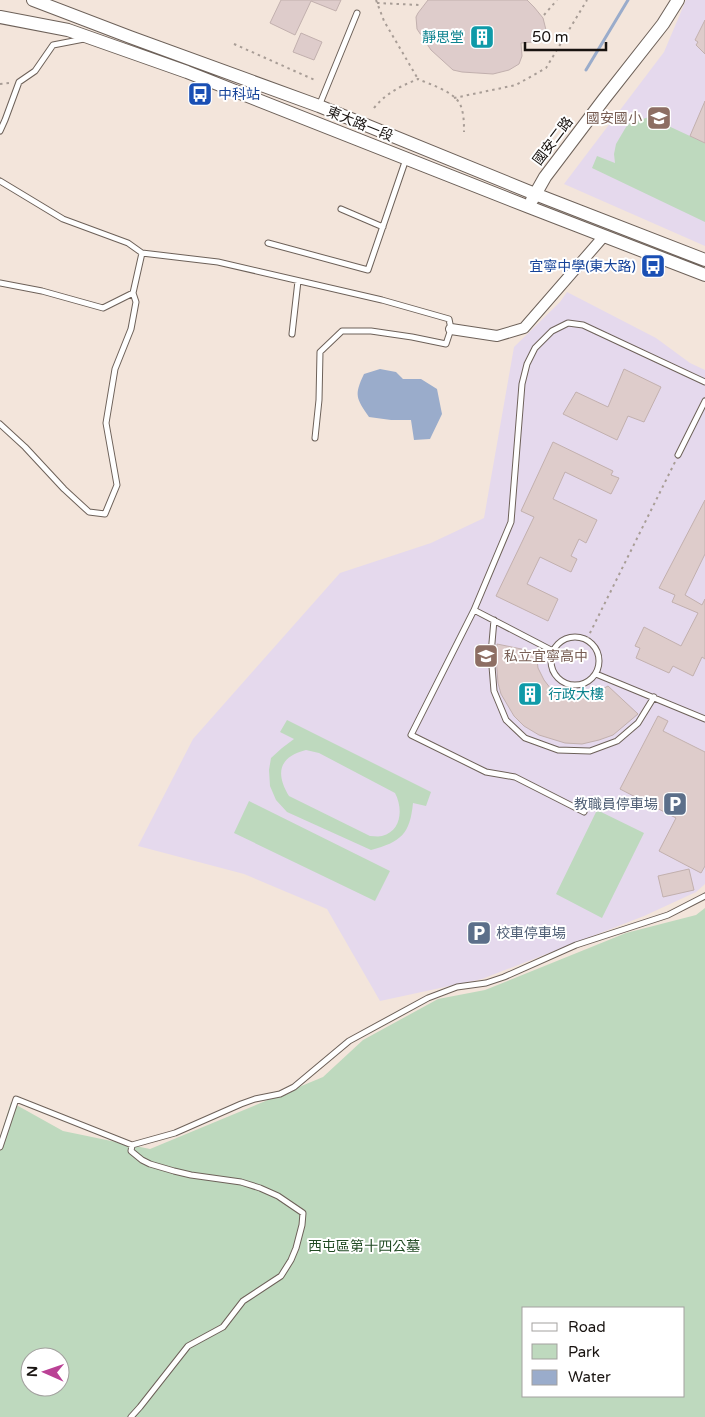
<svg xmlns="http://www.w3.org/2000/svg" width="705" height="1417" viewBox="0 0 705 1417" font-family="'Varela Round','Noto Sans TC',sans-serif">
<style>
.education{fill:#e5d9ed}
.green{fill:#bed9be;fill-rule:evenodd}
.water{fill:#9aaccb}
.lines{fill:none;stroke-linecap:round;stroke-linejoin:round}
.stream{stroke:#9aaccb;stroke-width:3}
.building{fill:#decccb;stroke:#c2b0ae}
.service-casing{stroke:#6d6159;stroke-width:7}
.minor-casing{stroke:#6d6159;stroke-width:12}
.tertiary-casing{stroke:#6d6159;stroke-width:14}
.path{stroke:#a89d96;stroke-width:2;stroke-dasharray:2.5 4;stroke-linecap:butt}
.service{stroke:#fff;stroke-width:5}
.minor{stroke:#fff;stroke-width:10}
.tertiary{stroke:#fff;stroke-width:12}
.labels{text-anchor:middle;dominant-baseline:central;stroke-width:4;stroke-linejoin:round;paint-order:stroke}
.culture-label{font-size:14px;fill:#0d838f;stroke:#fff;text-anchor:end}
.transit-label{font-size:14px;fill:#164399;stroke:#fff;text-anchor:start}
.education-label{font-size:14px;fill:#785e54;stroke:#fff;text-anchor:end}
.street-label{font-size:14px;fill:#181310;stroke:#fff}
.service-label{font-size:14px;fill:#4e5e75;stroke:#fff;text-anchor:end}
.park-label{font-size:14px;fill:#214a23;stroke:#fff}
</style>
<rect width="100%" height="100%" fill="#f3e5db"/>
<path class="education" d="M686 0H705V246L564 184 664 52Z
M567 292 656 338 690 363 705 370V884L696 892 644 916 482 979 380 1001 327 909 244 874 138 846 193 739 340 573 431 543 484 518 514 347 560 302Z"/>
<path class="green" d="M649 117 705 143V222L592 168 597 156 615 163 614 154 616 144 626 127 630 123Z
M287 720 431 792 426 806 413 803C410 834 401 842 371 850L287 812 276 800 270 786 269 770 271 758 282 748 294 739 280 732ZM306 750 319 753 395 793C403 808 402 831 382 836 378 837 374 836 370 836L289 796C275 773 279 757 306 750Z
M249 801 390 871 375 901 234 833Z
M597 810 644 833 602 918 556 894Z
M705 908V1417H0V1137L11 1102 63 1131 150 1149 323 1077 363 1040 438 999 485 990 626 933 696 915ZM524 1308H684V1396H524ZM30 1357H60V1387H30Z"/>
<path class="water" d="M380 369 396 372 403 379H421L437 389 442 414 430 439 414 440 411 420H391L369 417C356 398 354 395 364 374Z"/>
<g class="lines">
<path class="stream" d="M586 70 628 0"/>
</g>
<path class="building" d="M281 0H341L336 11 311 1 295 35 270 23Z
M428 0H527L534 7 543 18 546 30 540 39 532 42 521 43 522 56 519 64 509 70 493 74 462 72 453 70 431 50 417 29 416 17 418 13Z
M705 20V54L696 45 698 42 695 40Z
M301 33 322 42 314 60 293 52Z
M705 101V143L690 136Z
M624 369 661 387 644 422 628 416 617 440 563 414 576 392 608 407Z
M553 442 613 471 611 475 619 478 611 494 565 472 553 499 597 520 586 543 579 539 571 556 577 559 571 572 540 557 527 584 558 599 548 621 496 596 534 517 521 511Z
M705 500V554L685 595 702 605 705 599V659L702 657 693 676 673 666 669 673 636 658 640 648 635 646 644 627 681 646 698 613 672 602 675 595 659 588Z
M497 644 536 652 538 668 544 680 551 689 560 695 571 698 584 697 595 693 608 686 638 714 613 735 599 740 582 744 565 743 539 735 524 726 514 716 501 694 498 683 496 657Z
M658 716 668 721 663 731 705 752V866L701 873 659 851 676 818 620 789Z
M689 869 694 890 663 897 658 876Z"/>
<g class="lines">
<defs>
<path id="service" d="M319 106 357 13
M0 131 5 120 19 82 35 71 53 45 84 39
M0 181 63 219 128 243 142 253 133 293 103 308 42 291 0 283
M341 209 383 227
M268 243 368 270 406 159
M142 253 218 262 382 300 449 319 451 329 446 344 412 337 371 331H342L320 352 319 400 315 438
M292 334 298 281
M0 424 25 447 64 489 89 512 105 514 117 485 106 423 115 369 131 329 136 302 133 293
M678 455 705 401
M474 610 411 735 486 772 515 777 584 812
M494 620 491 654 494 691 506 720 525 738 558 750 590 751 617 741 638 723 654 697
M551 661a24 24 0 1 1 48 0a24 24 0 1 1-48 0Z
M553 651 474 610 511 522 522 384 527 364 535 348 552 331 568 323 583 325 705 382
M596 674 705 719
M0 1147 16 1099 132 1145 175 1133 241 1104 255 1099 280 1094 294 1087 349 1041 428 998 457 987 486 983 504 977 576 945 668 915 705 896
M131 1417 140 1407 188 1346 223 1327 243 1301 281 1276 291 1260 296 1248 302 1225 303 1213 278 1196 260 1188 241 1182 191 1175 174 1171 150 1164 142 1160 131 1151 132 1145"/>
<path id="minor" d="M451 329 497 336 524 328 604 236"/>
<path id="tertiary" d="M33 0 130 37 319 106 535 194 705 260
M0 17 68 30 187 72 529 207 705 275
M532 200 545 177 604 99 663 24 678 0"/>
</defs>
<use href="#service" class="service-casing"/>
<use href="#minor" class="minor-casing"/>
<use href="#tertiary" class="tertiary-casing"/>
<path class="path" d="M376 0 384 21 418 79
M377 3 420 5
M544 15 557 0
M234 44 317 81
M0 84 10 83
M454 98 516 85 546 68 587 0
M374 108C386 93 401 86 418 79 431 85 453 91 460 104 464 113 464 123 464 132
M587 639 675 462"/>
<use href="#service" class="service"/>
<use href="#minor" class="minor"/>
<use href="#tertiary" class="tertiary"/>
</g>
<defs>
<symbol id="building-square" viewBox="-11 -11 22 22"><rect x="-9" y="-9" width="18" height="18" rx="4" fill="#0f9aa8" stroke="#fff"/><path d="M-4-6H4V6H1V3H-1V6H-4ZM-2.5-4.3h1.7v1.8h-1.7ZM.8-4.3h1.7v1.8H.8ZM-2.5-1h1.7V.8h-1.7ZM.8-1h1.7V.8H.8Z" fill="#fff"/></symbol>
<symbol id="bus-square" viewBox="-11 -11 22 22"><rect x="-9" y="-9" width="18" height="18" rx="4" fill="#1a4fb4" stroke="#fff"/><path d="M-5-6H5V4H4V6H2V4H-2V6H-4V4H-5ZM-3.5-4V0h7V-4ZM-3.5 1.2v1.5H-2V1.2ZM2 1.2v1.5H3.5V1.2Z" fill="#fff"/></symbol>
<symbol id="school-square" viewBox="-11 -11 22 22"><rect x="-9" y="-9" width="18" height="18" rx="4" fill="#8d6e63" stroke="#fff"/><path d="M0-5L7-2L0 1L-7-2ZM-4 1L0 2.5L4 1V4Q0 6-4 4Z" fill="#fff"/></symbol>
<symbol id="parking-square" viewBox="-11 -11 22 22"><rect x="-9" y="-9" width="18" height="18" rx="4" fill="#5c6f8a" stroke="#fff"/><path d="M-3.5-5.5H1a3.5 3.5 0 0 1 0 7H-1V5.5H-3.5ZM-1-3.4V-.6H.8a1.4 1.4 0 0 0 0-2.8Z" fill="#fff"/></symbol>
</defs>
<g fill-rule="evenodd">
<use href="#building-square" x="468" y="23" width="28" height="28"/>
<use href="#bus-square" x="186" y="80" width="28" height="28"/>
<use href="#school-square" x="645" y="104" width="28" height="28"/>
<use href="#bus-square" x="639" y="252" width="28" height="28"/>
<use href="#school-square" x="472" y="642" width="28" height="28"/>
<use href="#building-square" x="516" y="680" width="28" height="28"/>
<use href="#parking-square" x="661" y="790" width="28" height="28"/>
<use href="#parking-square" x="465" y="919" width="28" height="28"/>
</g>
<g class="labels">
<g class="culture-label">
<text x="464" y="37">靜思堂</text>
<text x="548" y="694" text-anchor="start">行政大樓</text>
</g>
<g class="transit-label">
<text x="218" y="94">中科站</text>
<text x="636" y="266" text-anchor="end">宜寧中學(東大路)</text>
</g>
<g class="education-label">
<text x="642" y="118">國安國小</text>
<text x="504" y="656" text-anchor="start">私立宜寧高中</text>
</g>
<g class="street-label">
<text transform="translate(360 124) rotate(22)">東大路一段</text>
<text transform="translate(553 141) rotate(-53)">國安二路</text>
</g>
<g class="service-label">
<text x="658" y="804">教職員停車場</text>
<text x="496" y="933" text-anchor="start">校車停車場</text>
</g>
<g class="park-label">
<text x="364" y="1246">西屯區第十四公墓</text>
</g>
</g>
<rect x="522" y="1307" width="162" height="90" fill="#ffffff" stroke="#a3a19f"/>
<rect x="532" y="1323" width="25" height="8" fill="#ffffff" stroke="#a3a19f"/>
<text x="568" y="1332" font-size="15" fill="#181310">Road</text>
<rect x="532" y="1344" width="25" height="15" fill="#bed9be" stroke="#a3a19f"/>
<text x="568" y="1357" font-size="15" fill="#181310">Park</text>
<rect x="532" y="1370" width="25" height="15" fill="#9aaccb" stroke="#a3a19f"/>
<text x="568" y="1382" font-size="15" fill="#181310">Water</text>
<g transform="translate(45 1372) rotate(272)"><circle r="24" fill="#ffffff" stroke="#a3a19f"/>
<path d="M0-4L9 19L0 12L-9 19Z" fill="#ba4195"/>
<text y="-8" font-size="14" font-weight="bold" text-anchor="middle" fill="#181310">N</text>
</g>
<path d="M525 42v8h81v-8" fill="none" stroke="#181310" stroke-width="2.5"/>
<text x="532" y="42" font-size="15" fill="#181310" stroke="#ffffff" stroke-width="4" paint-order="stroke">50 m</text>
</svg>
